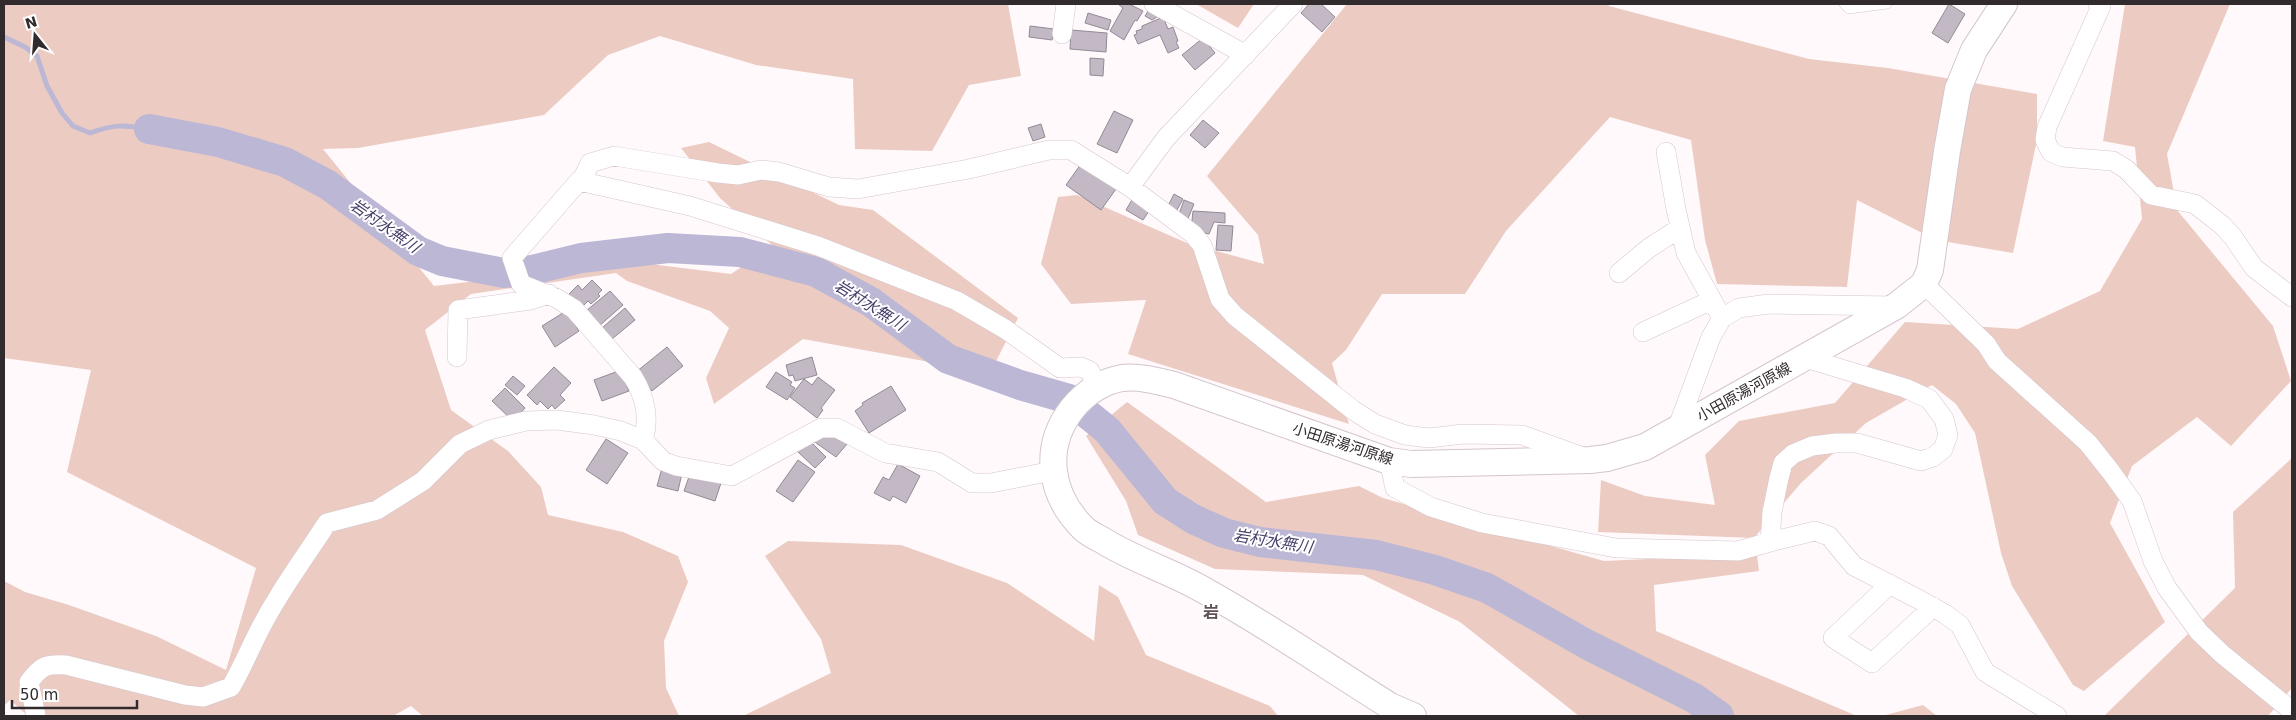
<svg xmlns="http://www.w3.org/2000/svg" width="2296" height="720" viewBox="0 0 2296 720" font-family="'DejaVu Sans','Noto Sans JP',sans-serif">
<style>
.green{fill:#ecccc2}
.lines{fill:none;stroke-linecap:round;stroke-linejoin:round}
.stream{stroke:#bbb7d5;stroke-width:5}
.river{stroke:#bbb7d5;stroke-width:30}
.building{fill:#c2b9c5;stroke:#928a95}
.service-casing{stroke:#d4c5cd;stroke-width:10}
.minor-casing{stroke:#d4c5cd;stroke-width:20}
.secondary-casing{stroke:#d4c5cd;stroke-width:28}
.service{stroke:#fff;stroke-width:9}
.minor{stroke:#fff;stroke-width:19}
.secondary{stroke:#fff;stroke-width:26}
.labels{text-anchor:middle;dominant-baseline:central;stroke-width:4;stroke-linejoin:round;paint-order:stroke}
.street-label{font-size:15px;fill:#312b2e;stroke:#fff}
.water-label{font-size:16px;font-style:italic;fill:#483f6a;stroke:#fff}
.neighbourhood-label{font-size:16px;font-weight:bold;fill:#5f5259;stroke:#fff}
</style>
<rect width="100%" height="100%" fill="#fff9fc"/>
<path class="green" d="M4 4H1008L1021 76 969 85 932 151 855 149 853 79 756 65 660 36 608 55 544 115 358 148 323 149 434 286 634 262 731 274 773 246 720 198 681 148 709 142 839 205 873 210 1018 318 990 373 803 339 714 404 706 378 729 328 710 311 627 281 616 273 471 294 425 330 451 410 508 451 541 487 548 515 623 532 678 556 688 582 664 641 666 688 679 716H423L411 706 393 716H28L10 700 4 706V581L25 592 69 605 156 636 226 670 256 568 67 472 91 370 4 358Z
M1196 4H1254L1238 28Z
M1347 4H1608L1609 6 1809 59 1888 68 2037 94V140L2013 253 1936 240 1857 200 1847 287 1717 284 1705 240 1691 140 1610 117 1506 231 1465 294H1382L1346 350 1332 363 1349 424 1128 354 1146 300 1071 304 1041 264 1058 197 1077 195 1187 243 1264 264 1258 235 1207 176Z
M2125 4H2230L2167 154 2177 210 2273 326 2291 381 2231 446 2197 417 2132 466 2110 523 2165 622 2084 691 2073 685 2012 586 2001 553 1975 433 1956 404 1932 385 1866 423 1801 483 1754 538 1598 532 1601 480 1645 496 1715 505 1705 455 1739 421 1835 403 1905 322 2018 329 2100 291 2142 219 2135 147 2103 141Z
M1127 402 1266 502 1359 486 1383 498 1604 561 1757 554 1759 571 1654 585 1656 631 1857 716H1579L1460 622 1363 575 1215 569 1138 535 1126 501 1086 436Z
M2292 458V688L2268 716H2104L2235 588 2233 512Z
M788 541 901 545 1007 583 1094 641 1099 585 1118 597 1146 655 1270 706 1278 716H743L831 673 821 639 765 556Z
M1923 705 1937 716H1882Z"/>
<g class="lines">
<path class="stream" d="M4 37 25 47 37 56 47 86 62 113 73 126 90 133C114 124 124 125 149 129"/>
<path class="river" d="M149 129 218 142 285 162 328 185 418 251 442 261 504 273 532 270 581 258 668 248 740 252 816 272 871 302 948 359 1020 385 1069 399 1107 430 1165 501 1193 519 1224 533 1260 542 1376 555 1435 570 1487 588 1588 645 1694 698 1719 716"/>
</g>
<path class="building" d="M1118 4H1129L1143 11 1137 21 1135 20 1124 40 1110 31 1123 8Z
M1309 4H1321L1335 17 1322 32 1301 13Z
M1949 4 1965 14 1948 43 1932 33Z
M1150 8 1160 15 1152 20 1145 16Z
M1088 13 1111 20 1108 30 1085 23Z
M1163 17 1168 29 1173 27 1178 41 1176 42 1179 48 1168 53 1160 35 1138 44 1134 35 1137 34 1136 31 1142 29V26Z
M1030 26 1054 29 1052 40 1029 37Z
M1071 30 1107 33 1106 52 1070 49Z
M1203 38 1215 53 1195 70 1182 55Z
M1090 58 1104 59 1103 76 1090 75Z
M1114 111 1133 120 1117 153 1097 144Z
M1203 120 1219 133 1205 148 1190 135Z
M1041 124 1045 137 1033 141 1028 128Z
M1081 164 1116 189 1101 210 1066 185Z
M1174 194 1183 199 1177 210 1168 206Z
M1133 198 1151 208 1143 220 1126 210Z
M1184 200 1194 204 1187 221 1178 217Z
M1193 211 1225 213V223L1214 222 1209 234 1191 230Z
M1218 225 1233 226 1231 251 1216 250Z
M592 280 602 290 598 294 600 296 591 304 588 301 580 309 568 295 578 285 582 290Z
M610 291 623 305 599 326 586 311Z
M625 308 635 320 612 339 602 328Z
M566 311 579 331 555 347 542 326Z
M667 347 683 366 652 391 636 372Z
M812 357 817 375 795 381 793 375 789 376 786 365Z
M554 367 571 383 560 395 565 400 555 409 552 405 548 409 540 401 537 405 527 395Z
M621 370 629 391 602 401 594 380Z
M776 372 792 382 790 385 795 388 787 400 766 387Z
M513 376 525 386 517 395 505 385Z
M818 377 835 390 821 408 823 410 817 418 790 397 804 379 812 385Z
M891 386 906 410 869 433 855 411 863 405 862 403Z
M505 388 525 408 513 421 492 401Z
M832 431 847 444 836 457 812 440Z
M606 439 628 453 607 484 586 470Z
M809 440 826 457 815 468 797 451Z
M798 460 815 472 793 502 776 491Z
M898 464 920 476 906 503 893 496 890 501 874 493 883 477 889 480Z
M662 468 682 473 678 491 657 486Z
M690 474 721 483 715 501 684 491Z"/>
<g class="lines">
<defs>
<path id="service" d="M1844 4 1849 9 1887 4"/>
<path id="minor" d="M1154 4 1246 55
M2098 4 2101 6 2047 127 2045 140 2051 152 2062 157 2113 161 2126 169 2151 195 2195 204 2222 225 2233 237 2254 268 2292 297
M1062 34 1066 4
M1666 152 1676 209 1686 253 1722 318
M581 182 590 163 614 156 718 173 738 175 761 170 779 172 829 187 858 189 969 169 1049 150H1071L1130 187 1193 234 1202 245 1220 299 1235 316 1353 410 1375 424 1405 435 1429 438 1463 434 1522 435 1580 456
M1130 187 1166 138 1293 4
M1619 273 1649 248 1680 228
M1924 284 1986 344 1997 361 2088 443 2111 472 2132 501 2153 561 2167 588 2199 632 2222 654 2292 711
M1643 332 1712 300
M457 357 458 310 531 300 549 294
M1805 358 1905 388 1929 399 1944 419 1948 435 1943 449 1933 457 1921 461 1857 443H1836L1812 446 1793 454 1783 463 1779 478 1772 512 1770 542 1815 531 1829 536 1854 566 1918 599 1945 614 1960 625 1985 672 2057 716
M1677 429 1711 337 1722 318 1739 308 1769 304 1895 306
M643 440C650 419 645 396 633 377L574 309 556 298 521 284 512 258 579 181 690 206 818 246 957 301 1005 329 1060 368 1081 367 1090 371 1096 387
M1389 461 1395 488 1431 507 1482 523 1616 548 1738 551 1770 542
M1890 584 1833 638 1872 663 1933 607
M36 716 29 682C41 666 45 664 66 665L185 695 203 697 231 687C241 670 248 653 257 635 276 596 303 560 327 523L377 510 423 481 460 444 489 430 526 421 557 420 594 425 621 431 643 440 663 461 676 466 732 476 821 428H837L885 453 938 462 972 483H991L1053 471"/>
<path id="secondary" d="M1413 716 1390 706C1329 668 1270 627 1207 592 1174 572 1135 561 1102 540 1096 537 1088 533 1083 528 1050 495 1042 448 1072 409 1085 393 1100 382 1122 378 1139 376 1158 381 1174 385L1389 461 1411 464 1590 460 1607 458 1645 447 1896 306 1924 284 1930 270 1947 151 1958 89 1974 50 2004 4"/>
</defs>
<use href="#service" class="service-casing"/>
<use href="#minor" class="minor-casing"/>
<use href="#secondary" class="secondary-casing"/>
<use href="#service" class="service"/>
<use href="#minor" class="minor"/>
<use href="#secondary" class="secondary"/>
</g>
<g class="labels">
<g class="street-label">
<text transform="translate(1744 392) rotate(-29)">小田原湯河原線</text>
<text transform="translate(1343 444) rotate(18)">小田原湯河原線</text>
</g>
<g class="water-label">
<text transform="translate(385 226) rotate(35)">岩村水無川</text>
<text transform="translate(870 305) rotate(32)">岩村水無川</text>
<text transform="translate(1273 541) rotate(9)">岩村水無川</text>
</g>
<g class="neighbourhood-label">
<text x="1211" y="612">岩</text>
</g>
</g>
<rect width="2296" height="720" fill="none" stroke="#312b2e" stroke-width="10"/>
<g transform="translate(35 35) rotate(343)" stroke="#ffffff" stroke-width="4" paint-order="stroke">
<path d="M0-4L9 19L0 12L-9 19Z" fill="#312b2e"/>
<text y="-8" font-size="14" font-weight="bold" text-anchor="middle" fill="#312b2e">N</text>
</g>
<path d="M12 700v8h125v-8" fill="none" stroke="#312b2e" stroke-width="2.5"/>
<text x="20" y="700" font-size="15" fill="#312b2e" stroke="#ffffff" stroke-width="4" paint-order="stroke">50 m</text>
</svg>
